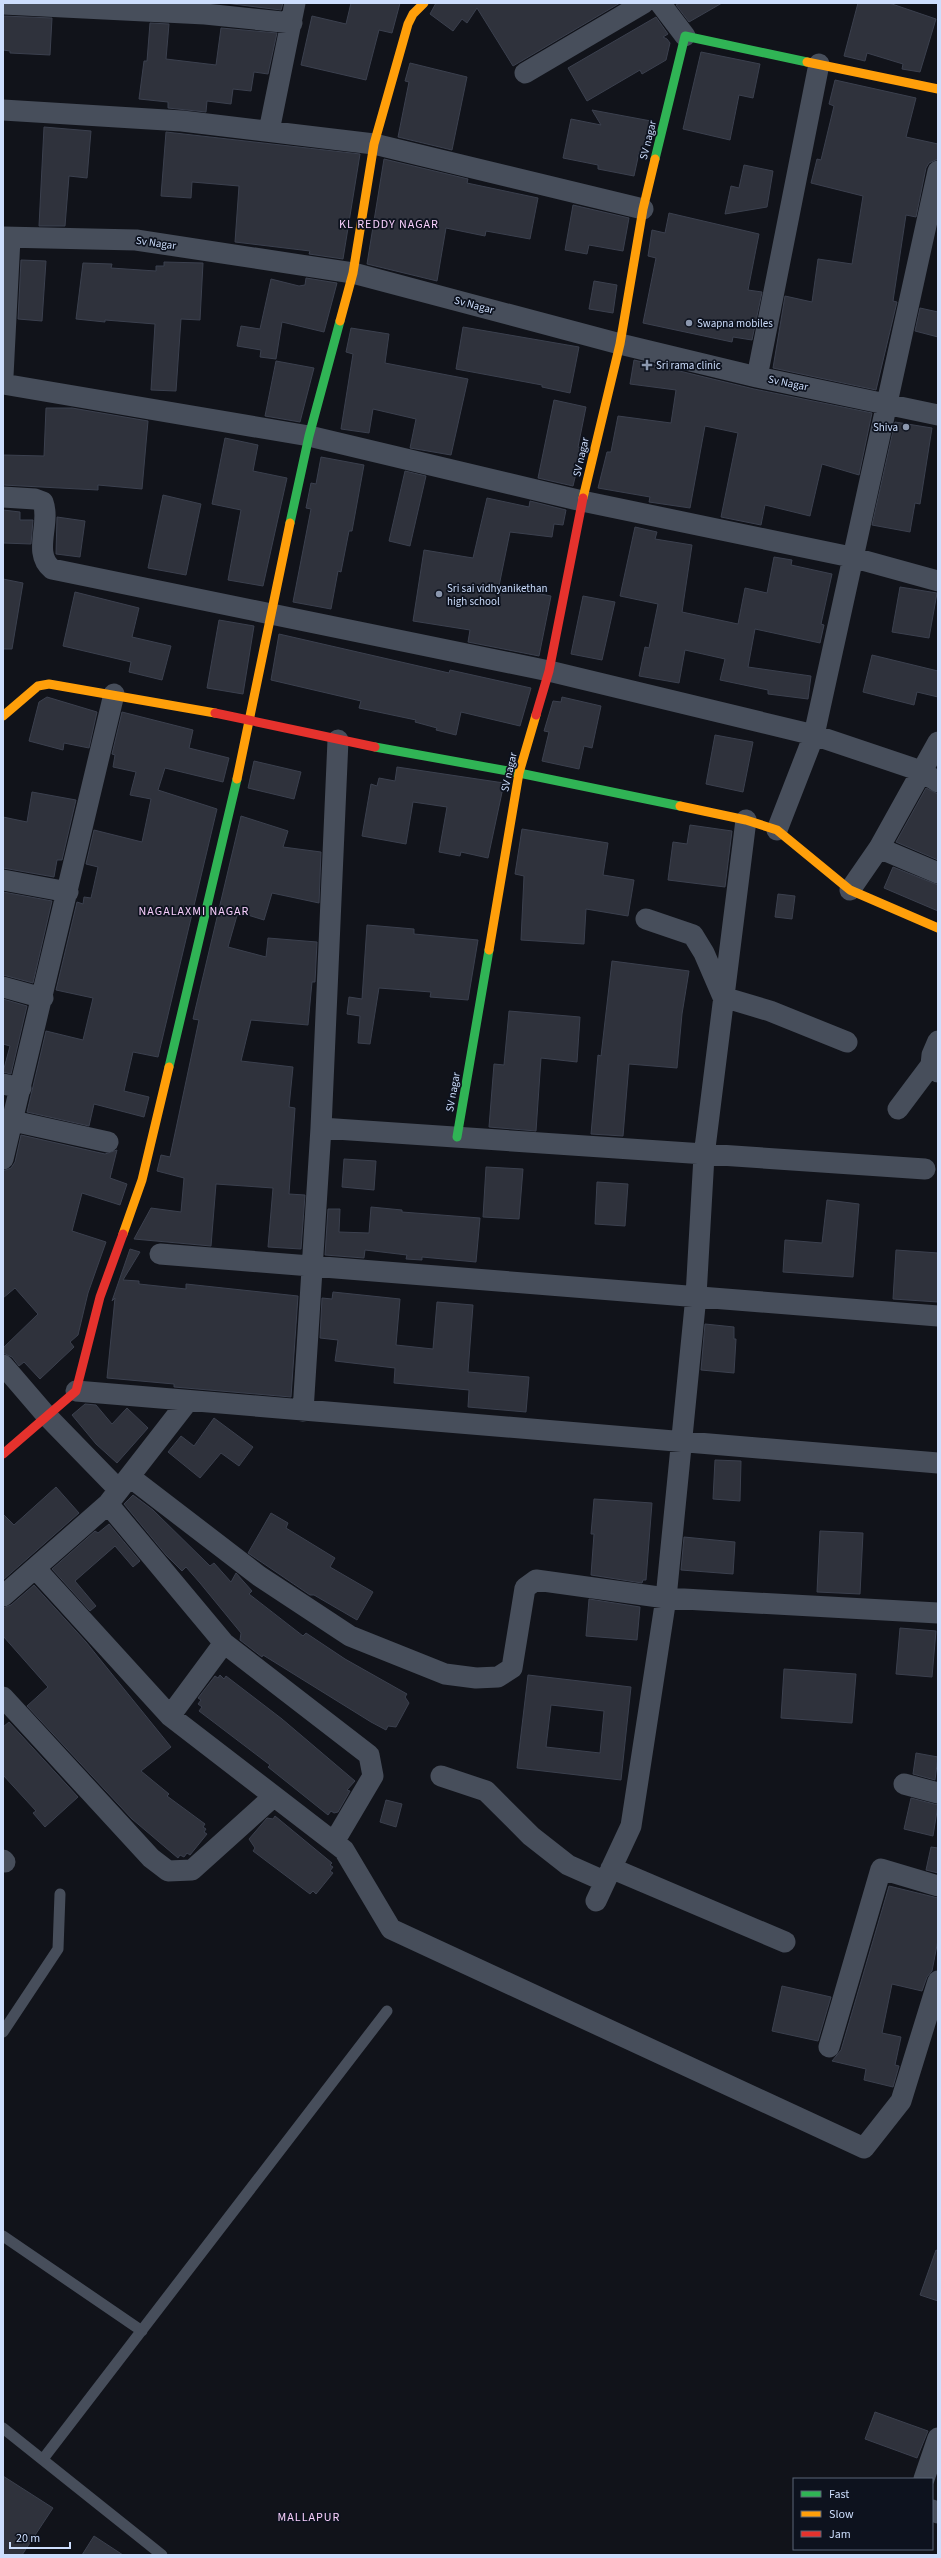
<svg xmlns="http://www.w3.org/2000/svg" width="941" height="2558" viewBox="0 0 941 2558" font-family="'Source Sans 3',sans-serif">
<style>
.building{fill:#2f323c;stroke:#3b404e;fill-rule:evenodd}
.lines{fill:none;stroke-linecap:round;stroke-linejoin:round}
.lane{stroke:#474e5b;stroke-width:11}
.street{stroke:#474e5b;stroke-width:21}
.fast{stroke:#30b455;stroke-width:9}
.slow{stroke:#ff9f0a;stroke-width:9}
.jam{stroke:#e5322d;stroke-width:9}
.poi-dot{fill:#8b97ae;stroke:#0d121e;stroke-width:1.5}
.labels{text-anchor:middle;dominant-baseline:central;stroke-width:3.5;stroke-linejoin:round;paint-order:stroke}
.street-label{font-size:11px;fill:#cddefd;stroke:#0d121e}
.poi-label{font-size:11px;fill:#cddefd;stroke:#0d121e;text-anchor:start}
.neighbourhood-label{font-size:12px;letter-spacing:1px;fill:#f8cffd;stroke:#0d121e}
</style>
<rect width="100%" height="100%" fill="#11131a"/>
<path class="building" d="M225 3H283L281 10Z
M351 3H400L392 33 379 30 366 80 301 65 312 16 346 24Z
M436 3H620L513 66 477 8 467 23 462 19 453 31 430 14Z
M680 3H722L689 22 676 5Z
M858 3H889L936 19 920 72 902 69 903 64 867 53 865 61 844 56Z
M3 16 52 18 50 55 10 53V51L3 50Z
M656 17 668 34 663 37 667 39 670 43 666 60 642 74 640 70 587 101 568 68Z
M150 23 169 24 166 59 216 65 221 28 277 33 268 74 254 72 251 91 233 89 231 104 207 101 206 112 168 108V102L139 99 144 61H147Z
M701 52 760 64 753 98 739 95 730 140 683 129Z
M410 63 467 77 452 150 398 137 409 82 405 81Z
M835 80 916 98 906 137 938 144V159L929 163 926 168 916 217 906 215 893 301 897 302 876 390 773 368 785 296 812 302 818 259 852 264 863 196 811 183 817 159 821 160 834 106 829 104Z
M592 110 651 121 644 154 639 153 634 176 598 169V165L563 158 571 119 601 125Z
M44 127 91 131 87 178 69 176 65 226H39Z
M166 132 360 154 343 259 309 254 310 251 235 242 239 186 192 182 191 198 161 196Z
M384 159 468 179 467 183 538 198 530 239 486 231 485 236 446 228 437 281 367 264Z
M744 165 773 171 767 207 725 214 731 186 739 188Z
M573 205 629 218 623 251 589 245 587 254 565 250Z
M669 213 759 234 748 290 762 292 752 340 733 337 732 342 643 323 656 258 648 256 652 230 665 233Z
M21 260 46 261 42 321 18 319Z
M164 262 203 263 200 320 181 319 176 391 151 390 155 324 105 320V322L76 319 83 263 112 264 111 268 156 271V266H164Z
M306 278 337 283 324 332 282 322 276 359 260 357 261 350 237 346 241 326 260 329 271 279 299 286 305 285Z
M594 281 617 285 613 313 589 309Z
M920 308 938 312V337L915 331Z
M463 327 579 347 570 393 542 387V385L456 369Z
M351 328 389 334 385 363 468 379 451 455 410 448 416 419 373 409 369 433 341 429 353 354 346 352Z
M634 360 754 389 872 413 859 475 822 464 810 516 765 505 761 525 721 517 738 433 705 426 690 508 649 502 650 497 598 488 607 452H611L618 416 671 423 676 390 630 384Z
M276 361 314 368 300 422 265 416Z
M554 400 586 407 578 447 582 448 573 486 538 478Z
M46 408H72L148 421 142 489 98 485V490L3 485V455L44 456Z
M895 422 932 428 920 504 915 503 910 532 872 525Z
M225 438 258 445 253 471 287 478 263 586 228 580 241 510 212 504Z
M321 457 364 465 352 531H349L341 572 338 571 331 609 293 602 311 509 306 508 311 483 316 484Z
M405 471 426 476 410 546 389 541Z
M163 495 201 504 186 575 148 568Z
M487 498 529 507 530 501 566 510 563 525 554 524 552 537 510 532 499 586 551 596 539 656 468 642 470 630 413 621 424 550 473 558Z
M3 510 20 512V520H33L31 544 3 543Z
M57 517 85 521 80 557 56 554Z
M635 527 657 532 655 539 692 545 682 612 738 624 745 588 767 593 774 557 792 560 791 565 832 574 821 624 824 625 820 643 755 629 748 667 811 676 808 699 768 694V690L720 680 725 659 685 650 679 683 639 676 645 647 649 648 658 604 620 596Z
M3 579 23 583 12 649H3Z
M900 587 937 593 929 638 892 632Z
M75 592 139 608 132 637 171 646 162 680 129 672 131 662 63 646Z
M583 596 615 602 602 660 571 654Z
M219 620 254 626 243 694 207 688Z
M279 634 449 673 450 670 531 688 520 726 461 712 456 735 436 730 437 728 415 722 416 720 359 708 361 701 271 680Z
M872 655 938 671V697L917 692 914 705 863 692Z
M47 697 97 712 89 748 64 743 63 750 29 741 39 702Z
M562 697 601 706 592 748 584 746 579 769 542 761 549 732 544 731 553 701 561 702Z
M122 712 193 730 189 748 229 758 223 782 165 768 158 790 217 809 158 1057 133 1052 124 1091 149 1097 144 1117 94 1104 89 1126 27 1112 46 1031 83 1040 93 998 56 990 77 902 83 904 84 897 91 898 98 867 86 864 94 830 142 842 151 799 130 795 136 772 113 767 115 755 112 754Z
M715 735 753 742 743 792 706 784Z
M254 761 301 772 294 799 248 788Z
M397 767 504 783 488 858 461 852 460 856 439 852 447 807 413 802 406 844 362 836 371 784 377 786 379 778 395 781Z
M926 788 938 794V860L896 842Z
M32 792 76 800 62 860H57L54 877 3 868V817L27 822Z
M241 816 288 831 283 847 321 852 319 903 272 893 264 920 238 912 228 947 266 957 268 938 317 942 315 982H312L308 1025 251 1020 241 1061 293 1067 289 1107 295 1108 289 1194 305 1195 301 1249 268 1247 273 1188 216 1184 211 1246 134 1239 151 1208 181 1212 184 1178 157 1171 161 1155 170 1157 199 1020 193 1019Z
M690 825 732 831 725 887 668 880 673 842 687 844Z
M522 829 608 843 603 875 634 880 628 916 586 909 584 944 521 940 524 876 515 874Z
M893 867 938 885V911L884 888Z
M3 892 52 901 33 983 3 975Z
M778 894 795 896 792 919 775 917Z
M367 925 414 929V934L478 940 468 1000 430 997 431 992 379 988 370 1044 358 1043 360 1016 347 1014 349 997 362 999Z
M612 961 689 971 682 1014 677 1068 629 1064 623 1136 591 1134 598 1055 601 1056Z
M3 999 27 1006 11 1074 3 1072 10 1046 3 1044Z
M509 1011 580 1017 577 1062 541 1058 536 1131 489 1127 494 1064 504 1065Z
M21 1135 105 1154 117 1150 110 1178 127 1184 120 1205 82 1193 72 1231 106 1242 88 1293 78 1335 70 1342 74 1347 40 1379 24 1362 19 1366 12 1357 3 1353V1348L38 1314 15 1288 3 1298V1171L11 1168 15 1162Z
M344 1159 376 1161 374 1190 342 1187Z
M486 1167 523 1169 519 1219 483 1217Z
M597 1182 628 1184 625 1226 595 1224Z
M827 1200 859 1204 853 1277 783 1272 785 1240 822 1243Z
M371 1207 402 1210V1212L480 1218 476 1262 422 1257V1260L406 1259 407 1255 365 1250 364 1258 325 1255 328 1209H340L339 1232 369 1233Z
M130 1249 140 1252 123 1280 139 1281V1284L186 1289V1284L298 1296 291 1397 174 1387V1384L107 1378 115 1298 112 1301Z
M896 1250 938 1253V1302L893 1299Z
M333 1292 400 1299 396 1345 433 1349 437 1302 473 1305 468 1372 529 1377 526 1412 468 1407 469 1390 394 1383 395 1368 335 1361 338 1340 320 1338 322 1298 332 1299Z
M705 1324 734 1327V1339H736L734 1373 701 1370Z
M85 1404 96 1405 112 1424 127 1408 148 1428 117 1463 96 1444 72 1415Z
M214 1418 253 1447 239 1466 221 1453 200 1478 168 1452 181 1436 194 1446Z
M715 1460 741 1461 740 1501 713 1499Z
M56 1487 79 1513 3 1580V1514L14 1525Z
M133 1495 153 1510 210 1566 214 1563 231 1582 236 1573 252 1591 249 1594 303 1636 306 1633 345 1659 407 1694 405 1697 409 1703 396 1727 388 1726 386 1730 371 1722 263 1655 262 1657 240 1640 241 1633 200 1583 186 1567 182 1571 166 1555 124 1504Z
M594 1499 652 1503 646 1580H643L642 1583 591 1575 594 1534H591Z
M271 1513 288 1523 286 1528 335 1558 330 1567 373 1592 357 1620 314 1595H310L248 1553Z
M109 1524 140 1561 133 1567 115 1546 75 1581 96 1606 90 1611 52 1569 95 1531 98 1533Z
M820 1531 863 1533 860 1594 817 1592Z
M684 1537 735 1542 733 1574 681 1570Z
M34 1585 86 1642 171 1747 141 1771 169 1794 167 1796 205 1824 203 1827 206 1829 204 1832 207 1834 190 1855 187 1853 184 1857 180 1855 178 1858 132 1819 27 1706 48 1687 3 1636V1608L11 1605Z
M589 1599 640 1607 637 1640 586 1636Z
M900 1628 936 1631 932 1677 896 1674Z
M784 1669 856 1674 852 1723 781 1718Z
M220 1675 224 1679 226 1676 282 1719 355 1781 347 1790 350 1791 338 1812 334 1813 331 1811 328 1815 268 1767 270 1765 199 1711 202 1707 198 1704 201 1700 198 1698 215 1676 218 1678Z
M528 1675 631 1687 621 1780 517 1768ZM551 1705 604 1711 600 1753 546 1747Z
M9 1722 78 1797 45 1827 33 1813 36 1811 3 1775V1727Z
M916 1753 938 1757 935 1780 913 1774Z
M911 1798 938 1805 933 1836 904 1829Z
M386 1800 402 1804 396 1827 380 1822Z
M275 1816 332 1863 330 1865 333 1867 330 1871 333 1873 316 1894 313 1891 310 1894 253 1851 255 1848 249 1839 267 1818 273 1819Z
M931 1847 938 1848V1873L926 1870Z
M889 1886 938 1898V1940L932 1971 927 1977 922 1991 892 1984 882 2033 901 2037 895 2065 899 2066 893 2087 864 2080 866 2069 832 2061 841 2050Z
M782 1986 831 1997 818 2041 772 2031Z
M936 2250 938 2251V2301L920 2295Z
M875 2412 928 2431 917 2458 865 2439Z
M3 2476 53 2508 22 2555H3Z
M94 2536 123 2555H82Z"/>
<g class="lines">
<path class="lane" d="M3 2032 58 1949 60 1894
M3 2236 142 2331
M3 2428 162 2555
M43 2459 387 2011"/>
<path class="street" d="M660 3 685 36
M3 4 205 14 292 23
M525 73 644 3
M3 110 182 121 374 144 643 209
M269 131 295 3
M3 237 136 240 353 273 620 344 757 377 938 415
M3 376 10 238
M757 377 819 64
M3 384 309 436 582 501 851 557 938 581
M3 497 35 499 43 502C51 524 32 553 52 569L549 671 814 735 921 771 938 782
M777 830 814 735 938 171
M879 848 938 873
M3 880 68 892
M850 890 879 848 938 742
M646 919 693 935 704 953 723 997 770 1011 847 1042
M3 987 43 998
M938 1041 932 1055 931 1065 938 1072
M3 1084 21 1088
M898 1109 931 1065
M13 1121 108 1142
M321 1128 925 1169
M3 1159 114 694
M160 1254 938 1316
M3 1365 46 1415 119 1490
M76 1391 938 1463
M303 1411 321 1128 338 740
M130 1477 259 1576 350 1636 445 1674 476 1678 498 1677 512 1668 525 1588 536 1580 666 1598 938 1613
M108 1504 224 1643
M36 1569 170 1716 344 1850 391 1929 864 2148 901 2101 938 1981
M3 1596 108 1504 188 1401
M3 1697 151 1858 168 1871 192 1870 273 1797
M170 1716 224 1643 369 1755 373 1776 334 1842
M441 1776 486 1791 531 1836 568 1865 604 1881
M904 1784 938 1793
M3 1860 5 1862
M611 1868 785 1942
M596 1901 631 1826 666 1598 696 1296 704 1156 746 820
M829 2047 881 1869 938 1886
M924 2479 938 2438
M932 2510 938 2513"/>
<path class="fast" d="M655 159 685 36 807 62
M290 523 309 436 340 321
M375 747 519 773 680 806
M169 1067 237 779
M457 1137 489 950"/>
<path class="slow" d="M807 62 938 89
M340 321 353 273 374 144 408 24 413 14 424 3
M583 498 620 344 643 209 655 159
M3 716 38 686 49 684 215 713
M237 779 290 523
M680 806 746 820 777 830 850 890 938 928
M489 950 519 773 536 715
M123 1234 142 1180 169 1067"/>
<path class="jam" d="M215 713 375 747
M536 715 549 671 583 498
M3 1454 76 1391 100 1297 123 1234"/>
</g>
<g class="poi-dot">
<circle cx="689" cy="323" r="4"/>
<path d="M645 359h4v4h4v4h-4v4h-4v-4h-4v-4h4z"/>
<circle cx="906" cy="427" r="4"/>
<circle cx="439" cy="594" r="4"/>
</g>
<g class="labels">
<g class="street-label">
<text transform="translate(648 140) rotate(-76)">SV nagar</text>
<text transform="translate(156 243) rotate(8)">Sv Nagar</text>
<text transform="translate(474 305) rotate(15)">Sv Nagar</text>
<text transform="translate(788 383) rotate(12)">Sv Nagar</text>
<text transform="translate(581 457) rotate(-77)">SV nagar</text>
<text transform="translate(509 772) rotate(-77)">SV nagar</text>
<text transform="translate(453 1092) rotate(-80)">SV nagar</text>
</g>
<g class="poi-label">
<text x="697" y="323">Swapna mobiles</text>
<text x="656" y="365">Sri rama clinic</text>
<text x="898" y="427" text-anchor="end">Shiva</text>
<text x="447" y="588">Sri sai vidhyanikethan<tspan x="447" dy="13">high school</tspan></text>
</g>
<g class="neighbourhood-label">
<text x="389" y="224">KL REDDY NAGAR</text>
<text x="194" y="911">NAGALAXMI NAGAR</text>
<text x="309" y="2517">MALLAPUR</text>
</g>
</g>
<rect width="941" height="2558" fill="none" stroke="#cddefd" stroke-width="8"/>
<rect x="793" y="2478" width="140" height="72" fill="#0d121e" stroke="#5a6477"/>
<rect x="801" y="2491" width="20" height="6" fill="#30b455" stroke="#5a6477"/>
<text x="829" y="2498" font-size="12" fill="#cddefd">Fast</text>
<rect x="801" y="2511" width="20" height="6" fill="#ff9f0a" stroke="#5a6477"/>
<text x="829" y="2518" font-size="12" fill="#cddefd">Slow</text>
<rect x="801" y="2531" width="20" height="6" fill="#e5322d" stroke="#5a6477"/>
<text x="829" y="2538" font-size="12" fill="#cddefd">Jam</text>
<path d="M10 2542v6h60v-6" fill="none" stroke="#cddefd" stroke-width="2"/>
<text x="16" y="2542" font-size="12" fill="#cddefd" stroke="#0d121e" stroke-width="3" paint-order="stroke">20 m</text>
</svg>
